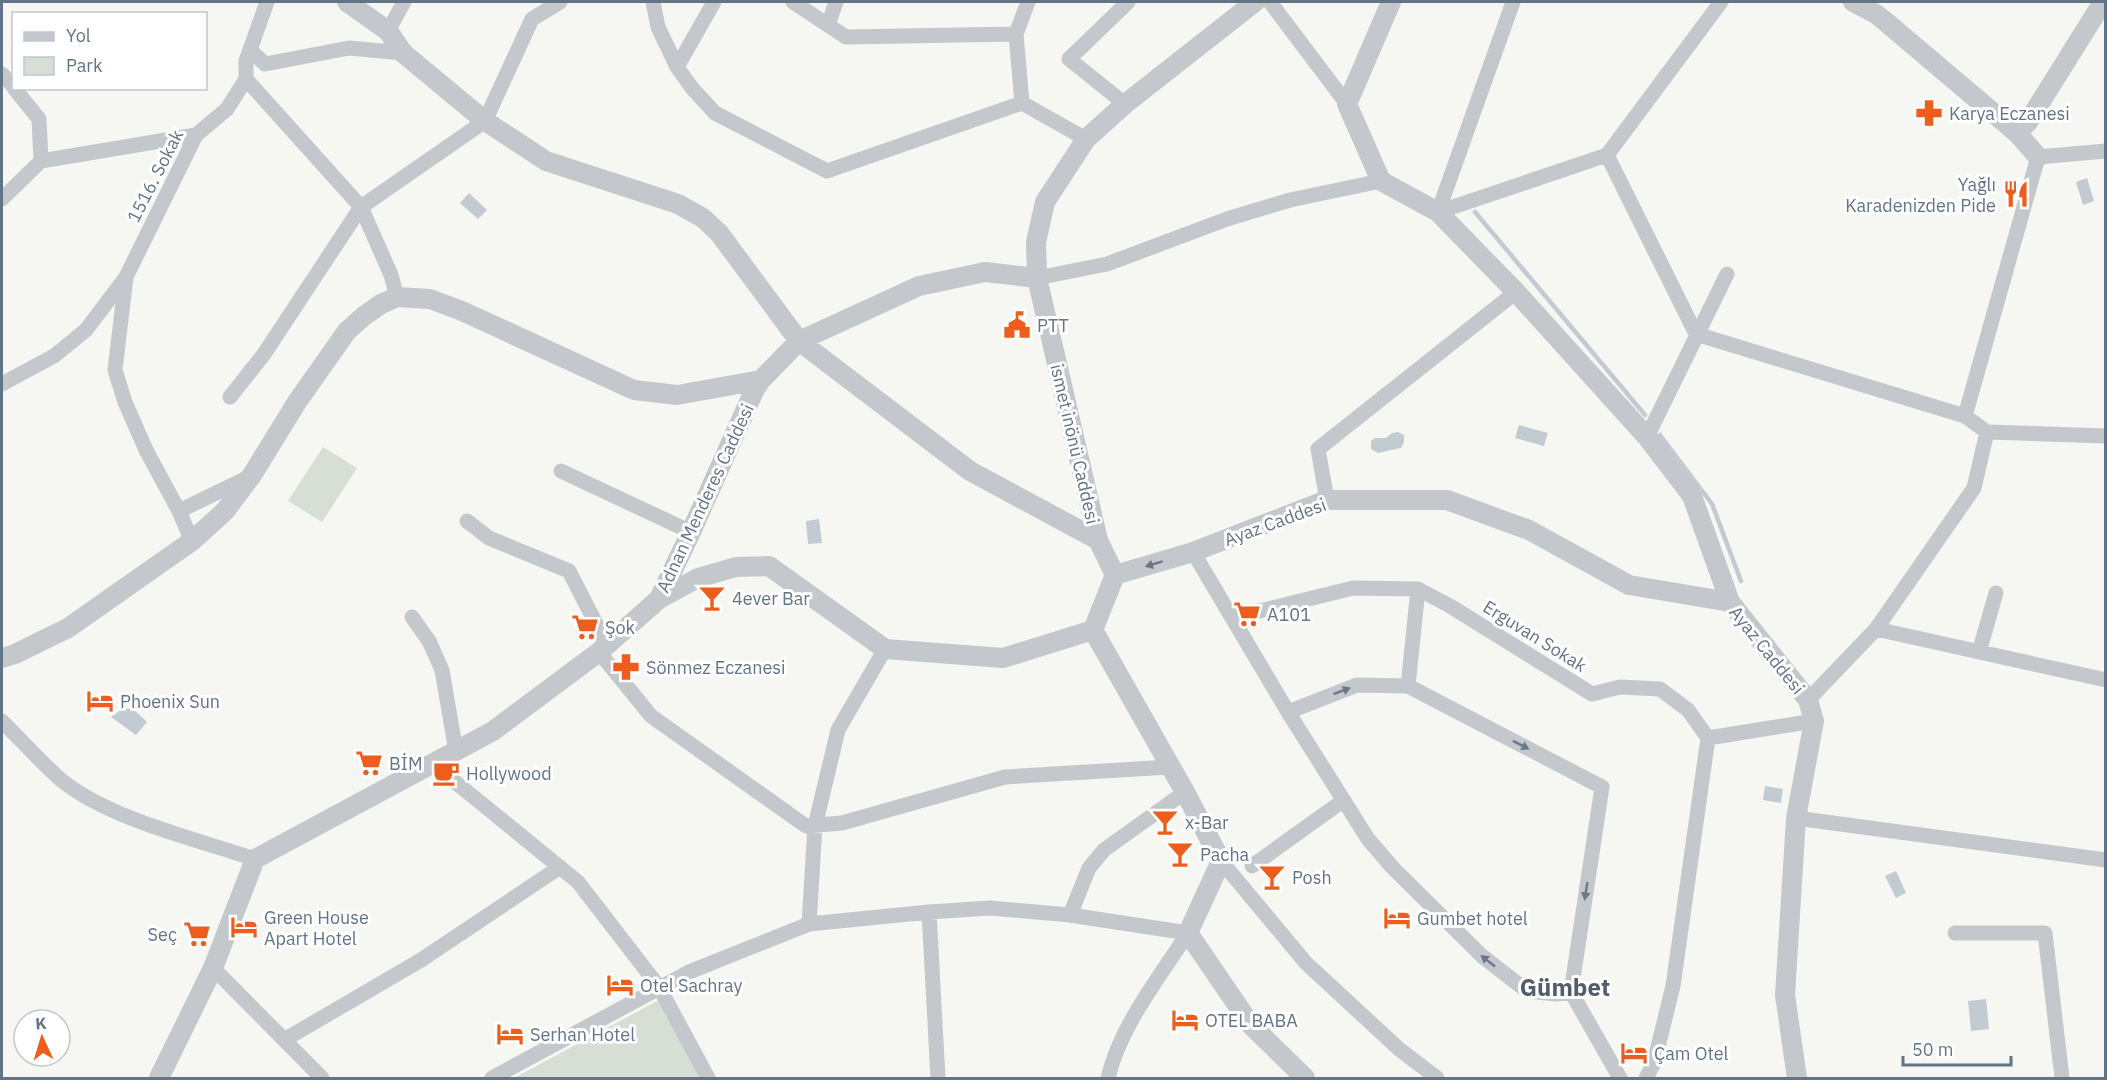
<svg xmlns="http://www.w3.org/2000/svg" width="2107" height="1080" viewBox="0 0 2107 1080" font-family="'IBM Plex Sans',sans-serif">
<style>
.green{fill:#d7ded3}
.water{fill:#c2cbd1}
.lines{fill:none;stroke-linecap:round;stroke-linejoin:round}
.stream{stroke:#c2cbd1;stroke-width:4.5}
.minor{stroke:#c4c7cb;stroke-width:15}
.tertiary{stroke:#c4c7cb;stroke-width:20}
.oneway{fill:#687889}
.labels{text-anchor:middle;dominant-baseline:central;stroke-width:6;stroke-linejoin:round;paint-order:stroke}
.poi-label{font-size:18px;fill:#637486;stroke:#fff;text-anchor:start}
.street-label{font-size:18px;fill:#637486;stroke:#fff}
.district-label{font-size:24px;font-weight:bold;fill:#525e6a;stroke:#fff}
</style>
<rect width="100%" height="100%" fill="#f6f7f3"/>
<path class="green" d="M323 447 357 468 322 522 288 501Z
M659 1000 700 1078H514Z"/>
<path class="water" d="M2087 178 2094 201 2083 205 2076 182Z
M469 193 487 210 478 219 460 203Z
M1519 425 1548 433 1544 446 1515 438Z
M1398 432 1404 435V442L1401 448 1378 453 1371 449V441L1375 438H1386L1392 433Z
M819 519 822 543 808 544 806 521Z
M132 708 147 722 136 735 111 717 122 709Z
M1765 786 1783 789 1781 803 1763 800Z
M1896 871 1906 893 1896 898 1885 876Z
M1986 999 1989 1029 1971 1031 1968 1001Z"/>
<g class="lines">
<path class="stream" d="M1475 212 1645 415
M1660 435 1712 504 1741 581"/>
<path class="minor" d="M653 2 658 27 677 67
M714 2 677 67 692 88 715 113 827 171 1022 103
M793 2 846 37 1016 34 1022 103 1086 139
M1270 2 1347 104
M1513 2 1438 212 1607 155 1721 2
M828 25 836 2
M388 31 404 2
M1016 34 1028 2
M250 50 265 64 349 48 403 53
M2 74 14 87
M246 79 361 207 391 275 397 297
M1125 104 1069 59 1128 2
M1607 155 1696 334 1965 416
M41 161 196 135
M2 199 41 161 39 119 14 88
M126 277 115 370 125 402 146 450 179 511 192 541
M1037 278 1107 264 1227 219 1290 200 1381 181
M2 384 54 356 86 330 126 277 196 135 227 109 246 79V61L267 2
M230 397 264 354 361 207 485 121 532 19 560 2
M1987 432 2106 436
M1647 437 1727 274
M561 471 691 532
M1327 500 1318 449 1516 292
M179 511 249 477
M467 521 489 538 569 571 607 645
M1193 552 1288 712 1368 839 1393 868 1482 956 1527 991 1556 994 1571 992 1602 787 1408 686 1357 685 1288 712
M412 617 429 641 442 670 456 752
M1232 618 1353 588 1418 589 1450 606 1592 694 1620 687 1660 689 1688 710 1708 738 1673 986 1654 1063 1646 1078
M1876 629 2106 680
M599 652 651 716 806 826 842 823 1005 777 1170 767
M1979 652 1996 593
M1408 686 1418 589
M1808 700 1876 629 1974 488 1987 432 1965 416 2038 157 2106 151
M2 721C21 740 40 761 60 779 108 819 196 839 255 859
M1708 738 1814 721
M433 764 578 882 659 987 708 1078
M1796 818 2106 860
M1221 861 1306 963 1399 1049 1437 1078
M1252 866 1344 800
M929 912 938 1078
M1070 915 1089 868 1104 850 1185 792
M809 924 815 826 838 730 885 649
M1955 933H2045L2062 1078
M213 968 322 1078
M1571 992 1620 1078
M284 1040 421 960 560 867
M492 1078 689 972 809 924 929 912 990 908 1070 915 1188 933C1159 978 1120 1026 1108 1078"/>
<path class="tertiary" d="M347 2 388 31 403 53 485 121 546 161 678 204 703 218 719 233 799 341 970 471 1098 540
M1391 2 1347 104 1381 181 1438 212 1516 292 1647 437 1692 496 1730 602
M1853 2 1876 14 1886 22 2017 133 2038 157
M2017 133 2028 122 2103 2
M1115 575 1193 552 1327 500H1447L1529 530 1629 585 1730 602 1808 700 1814 721 1796 818 1785 995 1797 1078
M659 599 698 578 736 567 769 566 885 649 1003 658 1093 630
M1093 630 1115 575 1098 540 1037 278 1036 242 1045 202 1086 139 1125 104 1255 2
M1093 630 1185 792 1221 861 1188 933 1251 1025 1305 1078
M2 658 15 654 68 628 192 541 225 511 252 475 297 402 347 331 364 316 381 304 397 297 430 299 462 311 634 390 677 395 761 380
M159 1078 213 968 255 859 493 731 599 652 659 599 691 532 754 391 761 380 799 341 919 286 985 272 1037 278"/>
</g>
<defs><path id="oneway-solid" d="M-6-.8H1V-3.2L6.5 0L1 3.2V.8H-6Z" transform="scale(1.5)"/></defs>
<g class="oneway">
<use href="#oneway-solid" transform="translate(1154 564) rotate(163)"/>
<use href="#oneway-solid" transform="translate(1342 691) rotate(-21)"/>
<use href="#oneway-solid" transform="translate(1521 745) rotate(27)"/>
<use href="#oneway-solid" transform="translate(1586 891) rotate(99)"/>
<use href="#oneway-solid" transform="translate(1488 961) rotate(-142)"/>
</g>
<defs>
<symbol id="pharmacy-bare" viewBox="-9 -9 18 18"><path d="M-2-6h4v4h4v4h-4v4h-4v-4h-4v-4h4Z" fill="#ee5d1b" stroke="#fff" stroke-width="2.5" paint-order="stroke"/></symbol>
<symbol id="restaurant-bare" viewBox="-9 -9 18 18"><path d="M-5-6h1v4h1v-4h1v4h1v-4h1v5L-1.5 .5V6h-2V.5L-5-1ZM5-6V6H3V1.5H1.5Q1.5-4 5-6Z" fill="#ee5d1b" stroke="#fff" stroke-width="2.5" paint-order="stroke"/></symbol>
<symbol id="civic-bare" viewBox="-9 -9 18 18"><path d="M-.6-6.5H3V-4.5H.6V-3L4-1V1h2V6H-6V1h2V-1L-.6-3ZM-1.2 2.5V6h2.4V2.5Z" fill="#ee5d1b" stroke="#fff" stroke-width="2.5" paint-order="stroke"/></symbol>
<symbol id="bar-bare" viewBox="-9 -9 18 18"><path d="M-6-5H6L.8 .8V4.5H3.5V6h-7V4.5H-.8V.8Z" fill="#ee5d1b" stroke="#fff" stroke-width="2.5" paint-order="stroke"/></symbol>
<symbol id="supermarket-bare" viewBox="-9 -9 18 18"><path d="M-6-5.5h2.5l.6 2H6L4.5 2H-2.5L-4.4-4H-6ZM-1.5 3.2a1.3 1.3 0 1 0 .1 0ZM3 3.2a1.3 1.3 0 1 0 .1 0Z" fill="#ee5d1b" stroke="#fff" stroke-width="2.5" paint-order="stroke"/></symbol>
<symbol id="hotel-bare" viewBox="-9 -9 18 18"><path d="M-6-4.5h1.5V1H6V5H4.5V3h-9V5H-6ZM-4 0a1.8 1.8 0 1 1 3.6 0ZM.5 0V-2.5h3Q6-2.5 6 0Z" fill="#ee5d1b" stroke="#fff" stroke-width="2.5" paint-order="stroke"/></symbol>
<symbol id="cafe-bare" viewBox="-9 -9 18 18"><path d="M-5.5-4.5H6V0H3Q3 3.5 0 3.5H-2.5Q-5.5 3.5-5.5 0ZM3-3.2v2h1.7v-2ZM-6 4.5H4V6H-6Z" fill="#ee5d1b" stroke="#fff" stroke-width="2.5" paint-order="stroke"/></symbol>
</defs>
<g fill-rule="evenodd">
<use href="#pharmacy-bare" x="1910" y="94" width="38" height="38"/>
<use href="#restaurant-bare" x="1997" y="175" width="38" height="38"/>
<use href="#civic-bare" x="998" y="306" width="38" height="38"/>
<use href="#bar-bare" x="693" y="579" width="38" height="38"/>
<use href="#supermarket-bare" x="1228" y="595" width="38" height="38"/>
<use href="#supermarket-bare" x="566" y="608" width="38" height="38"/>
<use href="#pharmacy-bare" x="607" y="648" width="38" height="38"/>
<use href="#hotel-bare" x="81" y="682" width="38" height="38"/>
<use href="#supermarket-bare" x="350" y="744" width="38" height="38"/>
<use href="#cafe-bare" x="427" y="754" width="38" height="38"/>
<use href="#bar-bare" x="1146" y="803" width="38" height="38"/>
<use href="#bar-bare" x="1161" y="835" width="38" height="38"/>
<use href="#bar-bare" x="1253" y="858" width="38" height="38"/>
<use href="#hotel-bare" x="1378" y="899" width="38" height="38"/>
<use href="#hotel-bare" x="225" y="908" width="38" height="38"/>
<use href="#supermarket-bare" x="178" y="915" width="38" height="38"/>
<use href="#hotel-bare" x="601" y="966" width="38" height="38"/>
<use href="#hotel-bare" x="1166" y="1001" width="38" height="38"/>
<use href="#hotel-bare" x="491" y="1015" width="38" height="38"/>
<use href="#hotel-bare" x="1615" y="1034" width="38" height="38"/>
</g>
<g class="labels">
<g class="poi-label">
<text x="1949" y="113">Karya Eczanesi</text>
<text x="1996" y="184" text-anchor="end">Yağlı<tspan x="1996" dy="21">Karadenizden Pide</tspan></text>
<text x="1037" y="325">PTT</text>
<text x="732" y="598">4ever Bar</text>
<text x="1267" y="614">A101</text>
<text x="605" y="627">Şok</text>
<text x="646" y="667">Sönmez Eczanesi</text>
<text x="120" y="701">Phoenix Sun</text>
<text x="389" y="763">BİM</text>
<text x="466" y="773">Hollywood</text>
<text x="1185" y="822">x-Bar</text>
<text x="1200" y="854">Pacha</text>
<text x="1292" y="877">Posh</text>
<text x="264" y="917">Green House<tspan x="264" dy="21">Apart Hotel</tspan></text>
<text x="1417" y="918">Gumbet hotel</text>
<text x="177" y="934" text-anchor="end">Seç</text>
<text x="640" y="985">Otel Sachray</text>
<text x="1205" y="1020">OTEL BABA</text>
<text x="530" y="1034">Serhan Hotel</text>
<text x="1654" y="1053">Çam Otel</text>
</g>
<g class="street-label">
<text transform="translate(155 176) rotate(-63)">1516. Sokak</text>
<text transform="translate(1075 444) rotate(77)">ismet inönü Caddesi</text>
<text transform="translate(705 498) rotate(-65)">Adnan Menderes Caddesi</text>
<text transform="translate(1275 522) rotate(-20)">Ayaz Caddesi</text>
<text transform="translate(1535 636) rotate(32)">Erguvan Sokak</text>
<text transform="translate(1767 650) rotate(51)">Ayaz Caddesi</text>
</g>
<g class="district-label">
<text x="1565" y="987">Gümbet</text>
</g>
</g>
<rect width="2107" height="1080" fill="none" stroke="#637486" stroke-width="6"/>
<rect x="12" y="12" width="195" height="78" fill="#ffffff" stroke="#c1c7cf" stroke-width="1.5"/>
<rect x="24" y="32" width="30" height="9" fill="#c4c7cb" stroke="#c1c7cf" stroke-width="1.5"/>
<text x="66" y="42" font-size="18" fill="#637486">Yol</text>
<rect x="24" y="57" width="30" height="18" fill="#d7ded3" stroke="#c1c7cf" stroke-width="1.5"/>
<text x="66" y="72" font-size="18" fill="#637486">Park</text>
<g transform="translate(42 1038) rotate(356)"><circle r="28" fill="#ffffff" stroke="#c1c7cf" stroke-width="1.5"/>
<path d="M0-4.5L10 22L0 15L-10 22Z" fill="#ee5d1b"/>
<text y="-9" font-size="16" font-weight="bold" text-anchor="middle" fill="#637486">K</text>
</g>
<path d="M1903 1056v9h108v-9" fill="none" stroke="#637486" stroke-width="3"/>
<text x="1912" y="1056" font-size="18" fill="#637486" stroke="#ffffff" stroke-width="4.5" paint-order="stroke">50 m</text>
</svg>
